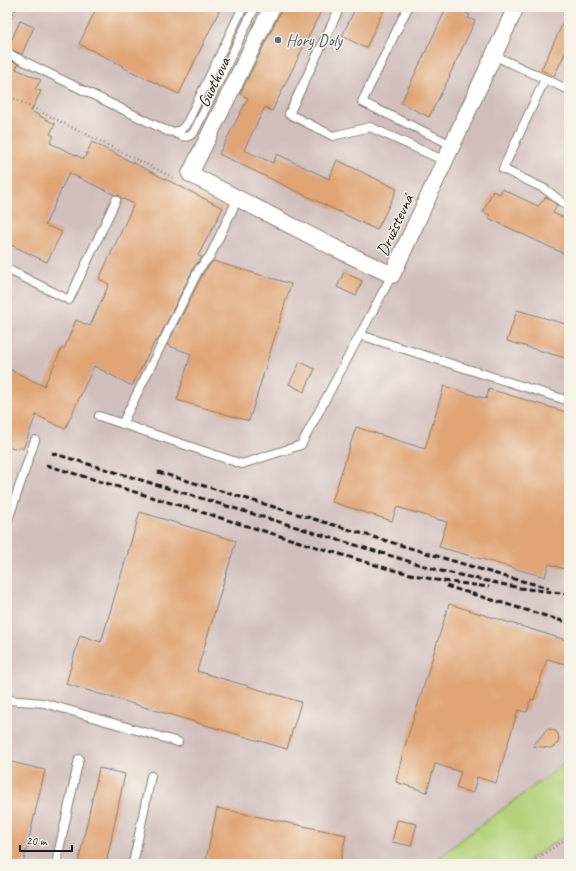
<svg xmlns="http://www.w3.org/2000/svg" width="576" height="871" viewBox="0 0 576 871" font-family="Caveat,sans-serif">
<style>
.industrial{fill:#d1bfbe}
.green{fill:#b2d279;stroke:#67774a}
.building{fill:#e0a474}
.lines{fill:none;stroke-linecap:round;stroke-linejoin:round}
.lane-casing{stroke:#867e6e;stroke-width:10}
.street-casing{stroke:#867e6e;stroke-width:18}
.path{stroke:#867e6e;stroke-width:2.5;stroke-dasharray:1 3;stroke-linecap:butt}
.lane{stroke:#fff;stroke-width:8}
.street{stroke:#fff;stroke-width:16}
.rail{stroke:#1c1c1c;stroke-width:3;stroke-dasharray:6 3;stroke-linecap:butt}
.service-dot{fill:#5c6f8a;stroke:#f7f3e8;stroke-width:1.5}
.labels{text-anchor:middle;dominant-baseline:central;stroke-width:3;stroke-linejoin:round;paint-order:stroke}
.service-label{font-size:17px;fill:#4e5e75;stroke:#f7f3e8;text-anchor:start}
.street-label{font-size:17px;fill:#1c1c1c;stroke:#f7f3e8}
</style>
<rect width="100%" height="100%" fill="#f7f3e8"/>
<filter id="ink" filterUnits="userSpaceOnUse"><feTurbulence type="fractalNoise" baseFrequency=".025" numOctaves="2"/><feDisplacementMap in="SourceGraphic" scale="8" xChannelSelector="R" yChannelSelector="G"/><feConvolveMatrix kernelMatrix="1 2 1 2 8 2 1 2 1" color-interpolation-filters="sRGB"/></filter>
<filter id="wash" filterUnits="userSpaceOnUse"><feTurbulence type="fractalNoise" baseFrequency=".012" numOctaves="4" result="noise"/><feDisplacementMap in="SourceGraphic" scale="16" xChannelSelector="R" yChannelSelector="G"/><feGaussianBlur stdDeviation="0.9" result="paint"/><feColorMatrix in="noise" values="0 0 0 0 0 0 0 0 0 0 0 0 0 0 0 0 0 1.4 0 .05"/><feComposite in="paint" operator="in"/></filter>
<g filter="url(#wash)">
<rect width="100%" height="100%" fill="#efdfc0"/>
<path class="industrial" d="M7 7H569V864H7Z"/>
<path class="green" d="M569 760V833L522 864H431L465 837Z"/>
<g id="blocks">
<path class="building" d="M97 7H221L179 94 122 67 123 66 79 44Z
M281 7H323L272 111 265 107 244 150 273 163 277 154 329 179 337 160 397 189 377 230 219 154 248 98 240 94 281 11Z
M356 7H385L366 48 342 36Z
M447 7H453L470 15 468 18 475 21 449 76H450L429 117 401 103Z
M569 10V45L554 76 541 70Z
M20 21 34 27 22 54 8 48Z
M7 59 18 64 16 69 41 80 35 89 41 91 31 111 55 124 50 134 54 136 50 143 84 159 92 142 223 208 198 256 202 257 194 267 157 342 155 341 132 386 94 366 65 429 36 415 23 449 19 447 18 449 7 446V368L44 386 62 348 64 349 76 320 90 326 109 284 99 279 134 204 121 198 119 195H115L69 173 45 225 62 232 47 262 7 243Z
M502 189 538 206 546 197 557 205 553 213 569 220V256L488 218 490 215 483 212 493 191 500 194Z
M213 261 291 284 249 421 177 400 191 354 167 345 204 272Z
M344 272 362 281 356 296 337 287Z
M517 310 569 325V359L507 341Z
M300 362 315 369 304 392 289 384Z
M444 386 486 399 489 389 569 413V561H566L564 569 549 564 545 577 439 547 447 522 397 507 392 521 332 502 356 427 425 449Z
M140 512 236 541 197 671 301 702 287 749 66 684 80 635 101 642Z
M449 604 569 641V665L547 659 534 700 531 699 527 712 518 710 496 783 477 777 473 793 456 788 461 772 435 764 427 792 396 782 402 756Z
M547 729H551L557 732 559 738 558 743 553 747 550 748 533 746Z
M7 761 45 770 23 864H7Z
M99 768 125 774 106 864H78Z
M217 808 346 835 340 864H205Z
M397 820 417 824 411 846 392 842Z"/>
</g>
</g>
<g filter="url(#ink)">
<use href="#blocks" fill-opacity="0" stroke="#867e6e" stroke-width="1"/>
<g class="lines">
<defs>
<path id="lane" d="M340 7 289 114 333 136 370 127 445 161
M408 7 362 102 452 145
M7 53 167 131C179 133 181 131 188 121L243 7
M493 55 569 90
M545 79 503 169 545 189 563 203 569 206
M175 133C183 137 188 139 194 132L255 7
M7 269 69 300 116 200
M360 335 569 401
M99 416 242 464 301 445 392 275
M122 424 199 269 210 256 238 198
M7 523 35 440
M7 700 44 703 178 742
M56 864 79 759
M133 864 151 776"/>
<path id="street" d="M272 7 190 174 335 248 392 275 516 7"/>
</defs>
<use href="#lane" class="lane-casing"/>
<use href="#street" class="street-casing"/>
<path class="path" d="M7 29 15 10 8 7
M7 95 174 178
M529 864 569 837"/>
<use href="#lane" class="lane"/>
<use href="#street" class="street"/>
<path class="rail" d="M52 453 441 571 520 588 569 594
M46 465 389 569 436 580 489 587
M158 472 503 576 549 588
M446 586 569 623
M565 864 569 861"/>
</g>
</g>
<circle class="service-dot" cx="278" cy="40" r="4"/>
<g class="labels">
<g class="service-label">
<text x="286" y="40">Hory Doly</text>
</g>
<g class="street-label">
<text transform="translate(214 82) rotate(-64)">Guothova</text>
<text transform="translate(395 225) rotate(-65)">Družstevná</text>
</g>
</g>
<rect width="576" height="871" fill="none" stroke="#f7f3e8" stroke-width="24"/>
<path d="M20 845v6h52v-6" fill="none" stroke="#1c1c1c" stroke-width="2"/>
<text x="26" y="845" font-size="12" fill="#1c1c1c" stroke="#f7f3e8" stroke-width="3" paint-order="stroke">20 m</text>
</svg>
